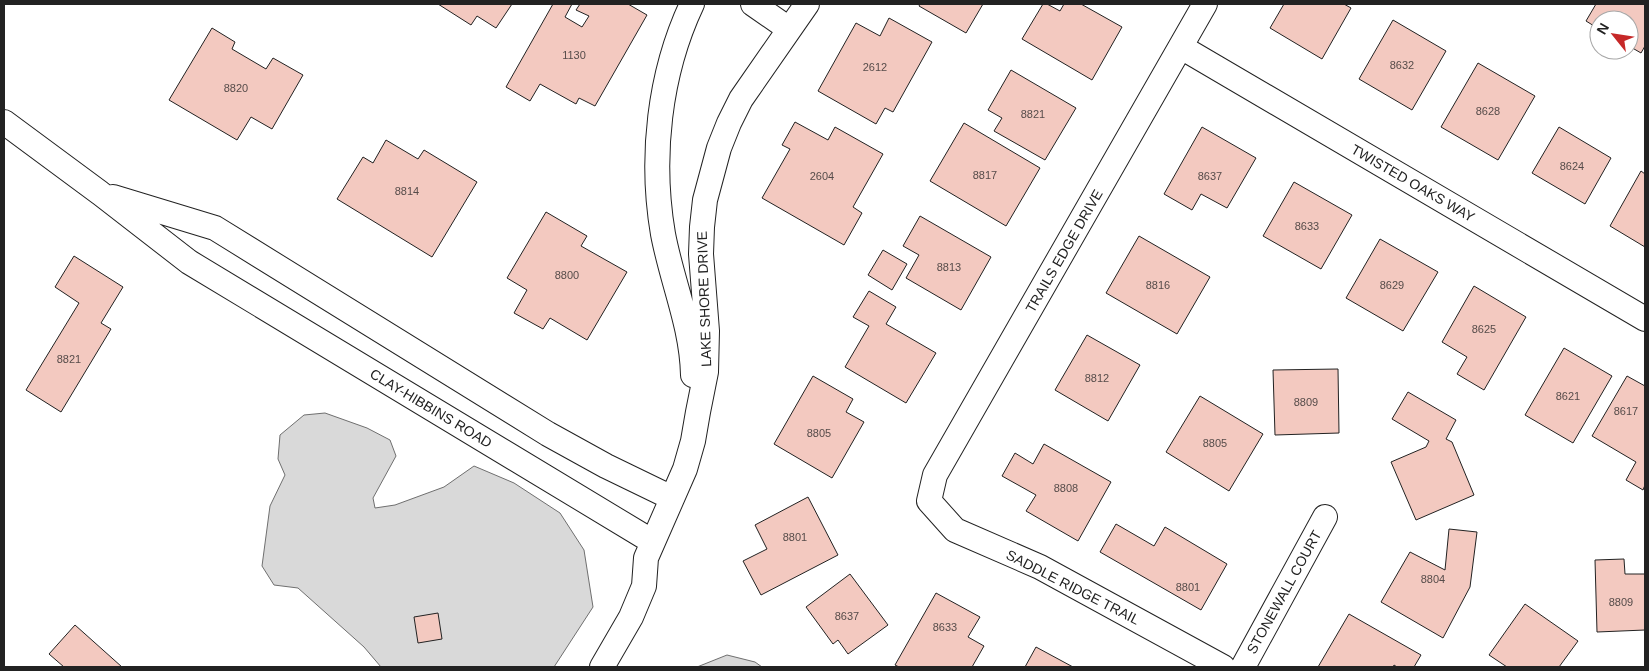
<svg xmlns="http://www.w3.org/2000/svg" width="1649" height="671" viewBox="0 0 1649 671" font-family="Helvetica,sans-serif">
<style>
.water{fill:#d9d9d9;stroke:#6f6f6f}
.building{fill:#f3c9c0;stroke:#222}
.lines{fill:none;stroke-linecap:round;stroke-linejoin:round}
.minor-casing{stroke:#222;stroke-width:26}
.minor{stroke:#fff;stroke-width:24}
.labels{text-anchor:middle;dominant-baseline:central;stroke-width:4;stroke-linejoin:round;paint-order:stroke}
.number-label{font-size:11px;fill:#564c4a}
.street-label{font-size:14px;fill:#222;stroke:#fff}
</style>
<rect width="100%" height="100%" fill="#fff"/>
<path class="water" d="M325 413 367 428 390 440 396 456 373 498 375 508 395 505 444 487 474 466 514 483 560 513 584 550 593 607 554 667H381L364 647 298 588 274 585 262 566 270 506 285 475 278 459 280 435 304 415Z
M727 655 755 662 762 667H697Z"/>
<path class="building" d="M438 4H512L496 28 477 16 471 25Z
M553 4H572L565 17 582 27 589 16 576 10 580 4H628L647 15 595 106 579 98 576 104 540 84 530 101 506 87Z
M920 4H983L966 33 919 6Z
M1043 4H1047L1060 11 1064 4H1081L1122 27 1092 80 1022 39Z
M1284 4H1344L1351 8 1322 59 1270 28Z
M1596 4H1645V46L1641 53 1629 46V20H1599V29L1586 21Z
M889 18 932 42 893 112 885 108 876 124 818 91 856 23 880 36Z
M1393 20 1446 51 1412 110 1359 79Z
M212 28 235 42 232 49 266 69 273 58 303 75 272 129 251 117 237 140 169 100Z
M1478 63 1535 96 1498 160 1441 127Z
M1011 70 1076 108 1045 160 994 131 1002 118 988 110Z
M795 122 828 140 835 127 883 154 853 207 862 213 844 245 762 198 790 149 782 145Z
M964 123 1040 168 1006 226 930 181Z
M1202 127 1256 158 1227 208 1201 194 1192 210 1164 194Z
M1559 127 1611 158 1585 204 1532 173Z
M386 140 418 159 424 150 477 182 432 257 337 199 363 157 373 163Z
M1641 171 1645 174V247L1610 226Z
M1294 182 1352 215 1321 269 1263 236Z
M546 212 587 236 581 246 627 272 587 340 550 318 543 329 514 313 527 290 507 278Z
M920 216 991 257 961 310 906 278 919 255 903 246Z
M1139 236 1210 277 1177 334 1106 293Z
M1380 239 1438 272 1403 331 1346 298Z
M883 250 907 264 892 290 868 275Z
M74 256 123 287 101 323 111 329 61 412 26 390 79 303 55 287Z
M1474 286 1526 317 1484 390 1457 374 1467 357 1442 342Z
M869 291 896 307 886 324 936 353 906 403 845 367 869 326 853 317Z
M1087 335 1140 365 1108 421 1055 390Z
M1564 348 1612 376 1573 443 1525 415Z
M1338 369 1339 433 1275 435 1273 370Z
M813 376 853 399 846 412 864 422 832 478 774 444Z
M1627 376 1645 386V485L1643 490 1626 480 1636 462 1592 436Z
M1408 392 1456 420 1446 439 1452 442 1474 495 1416 520 1391 462 1426 447 1429 441 1392 419Z
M1200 396 1263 434 1229 491 1166 452Z
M1044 444 1111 482 1078 541 1026 511 1036 495 1002 476 1015 453 1033 464Z
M808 497 838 555 761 595 743 561 767 549 755 525Z
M1116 524 1154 546 1165 527 1227 564 1201 610 1100 552Z
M1449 529 1477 532 1470 587 1443 638 1381 602 1410 552 1445 570Z
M1624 559 1625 574H1645V630L1597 632 1595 560Z
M850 574 888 625 848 654 838 640 833 644 806 607Z
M936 593 980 617 968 637 984 646 972 667H899L895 665Z
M1525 604 1578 641 1559 667H1507L1489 655Z
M438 613 442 639 418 643 414 617Z
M1349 614 1421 655 1414 667H1397L1394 665 1393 667H1318Z
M75 625 122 667H64L49 654Z
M1036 647 1073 667H1025Z"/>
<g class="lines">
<defs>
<path id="minor" d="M692 4C659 74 650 158 663 234 672 282 692 326 693 375
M753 4 789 29
M1205 4 935 475 929 501 955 530 1040 567 1223 667
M1181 47 1645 319
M4 122 100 193 189 262 653 542
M113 197 215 228 548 434 606 466 672 498
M602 667 631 617 644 586 646 558 685 469 693 441 698 412 706 372 707 331 701 254 702 227 705 200 719 148 729 123 741 99 807 4
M1243 667 1325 517"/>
</defs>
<use href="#minor" class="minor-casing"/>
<use href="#minor" class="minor"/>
</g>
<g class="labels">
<g class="number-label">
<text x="574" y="55">1130</text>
<text x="1402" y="65">8632</text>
<text x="875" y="67">2612</text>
<text x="236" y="88">8820</text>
<text x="1488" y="111">8628</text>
<text x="1033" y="114">8821</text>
<text x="1572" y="166">8624</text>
<text x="985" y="175">8817</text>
<text x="822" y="176">2604</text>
<text x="1210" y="176">8637</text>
<text x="407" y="191">8814</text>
<text x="1307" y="226">8633</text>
<text x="949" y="267">8813</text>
<text x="567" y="275">8800</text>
<text x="1158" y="285">8816</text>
<text x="1392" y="285">8629</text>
<text x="1484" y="329">8625</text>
<text x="69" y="359">8821</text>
<text x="1097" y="378">8812</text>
<text x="1568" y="396">8621</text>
<text x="1306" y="402">8809</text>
<text x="1626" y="411">8617</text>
<text x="819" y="433">8805</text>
<text x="1215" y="443">8805</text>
<text x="1066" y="488">8808</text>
<text x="795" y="537">8801</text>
<text x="1433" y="579">8804</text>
<text x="1188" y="587">8801</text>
<text x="1621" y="602">8809</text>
<text x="847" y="616">8637</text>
<text x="945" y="627">8633</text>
</g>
<g class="street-label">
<text transform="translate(1413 183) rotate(30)">TWISTED OAKS WAY</text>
<text transform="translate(1064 251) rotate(-60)">TRAILS EDGE DRIVE</text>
<text transform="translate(704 299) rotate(-92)">LAKE SHORE DRIVE</text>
<text transform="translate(431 408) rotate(31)">CLAY-HIBBINS ROAD</text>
<text transform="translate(1073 587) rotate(27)">SADDLE RIDGE TRAIL</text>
<text transform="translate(1284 592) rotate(-61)">STONEWALL COURT</text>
</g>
</g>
<rect width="1649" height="671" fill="none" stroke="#222222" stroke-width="10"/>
<g transform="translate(1614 35) rotate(300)"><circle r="24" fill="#ffffff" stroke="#a7a7a7"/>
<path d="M0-4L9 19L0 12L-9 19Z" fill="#c62828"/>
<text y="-8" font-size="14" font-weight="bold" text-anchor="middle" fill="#222222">N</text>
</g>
</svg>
